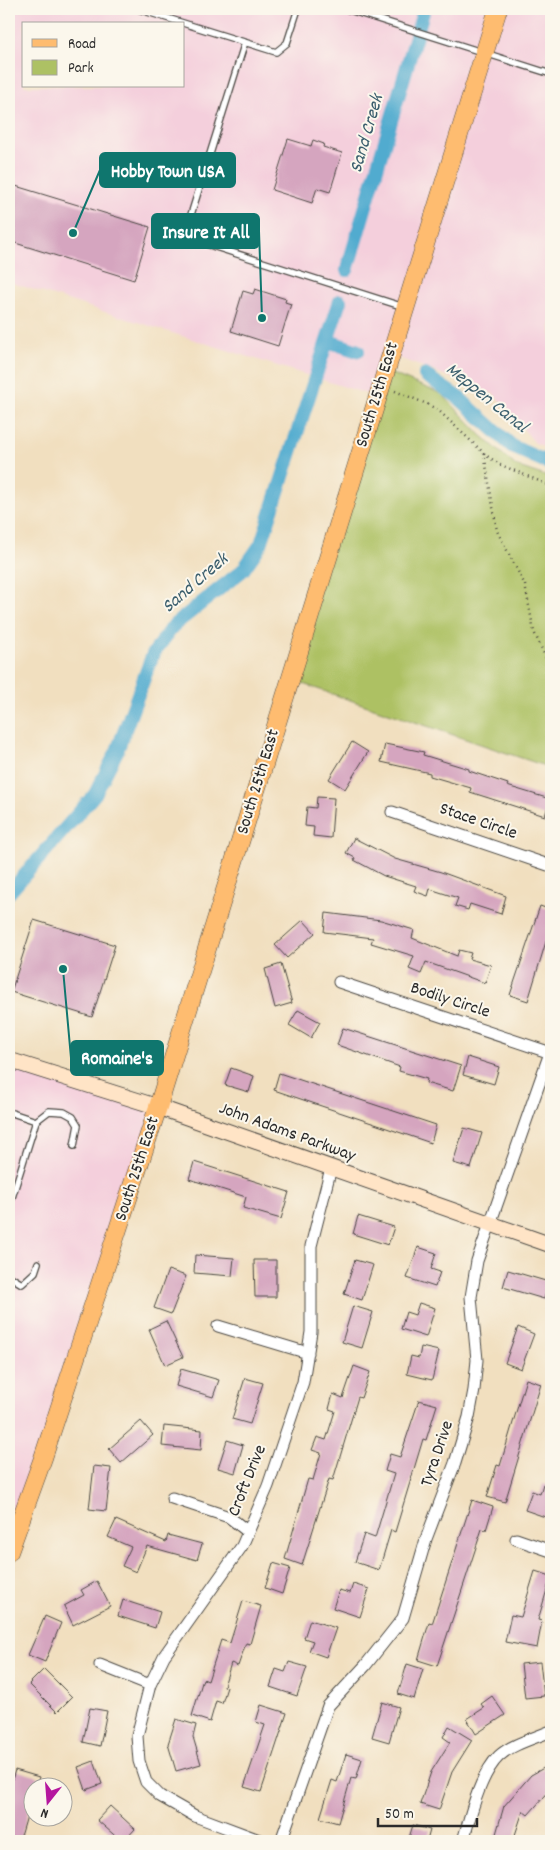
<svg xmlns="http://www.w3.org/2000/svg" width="560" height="1850" viewBox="0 0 560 1850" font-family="Dekko,sans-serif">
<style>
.built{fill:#f4cfdc;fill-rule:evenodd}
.green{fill:#adc164;stroke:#6c7648}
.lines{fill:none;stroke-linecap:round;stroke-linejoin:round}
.canal{stroke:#51abcf;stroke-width:14}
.building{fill:#d5a5bf}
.lane-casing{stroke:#494641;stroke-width:8}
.street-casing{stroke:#494641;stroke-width:13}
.secondary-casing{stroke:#494641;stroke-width:17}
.primary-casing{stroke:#494641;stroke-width:19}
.path{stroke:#494641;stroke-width:2.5;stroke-dasharray:1 4;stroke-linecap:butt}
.lane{stroke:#fff;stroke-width:5.5}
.street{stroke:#fff;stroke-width:11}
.secondary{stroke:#ffe4c6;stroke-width:15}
.primary{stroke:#febc70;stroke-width:18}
.labels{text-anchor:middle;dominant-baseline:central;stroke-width:4;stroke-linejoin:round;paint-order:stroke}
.street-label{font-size:18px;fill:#2b2b2b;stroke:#fbf7ec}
.water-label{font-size:19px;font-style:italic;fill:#3a5e6d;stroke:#fbf7ec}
.leader{fill:none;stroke:#0f766e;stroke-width:2}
.callout-dot{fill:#0f766e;stroke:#fbf7ec;stroke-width:2}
.callout{fill:#0f766e;stroke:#0f766e;stroke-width:2}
.callout-label{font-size:19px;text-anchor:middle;font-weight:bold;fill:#fff}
</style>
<rect width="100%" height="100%" fill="#fbf7ec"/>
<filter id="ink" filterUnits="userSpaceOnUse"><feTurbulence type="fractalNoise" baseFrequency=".02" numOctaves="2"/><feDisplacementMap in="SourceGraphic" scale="10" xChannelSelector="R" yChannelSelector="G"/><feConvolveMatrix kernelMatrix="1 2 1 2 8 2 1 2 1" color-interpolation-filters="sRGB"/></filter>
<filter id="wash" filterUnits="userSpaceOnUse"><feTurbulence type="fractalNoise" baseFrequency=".0096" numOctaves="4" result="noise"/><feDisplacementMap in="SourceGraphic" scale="20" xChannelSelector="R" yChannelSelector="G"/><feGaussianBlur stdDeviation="1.12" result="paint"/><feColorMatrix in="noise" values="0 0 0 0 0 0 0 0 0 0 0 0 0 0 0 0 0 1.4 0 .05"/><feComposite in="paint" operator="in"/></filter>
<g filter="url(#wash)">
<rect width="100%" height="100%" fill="#f1dfbf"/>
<path class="built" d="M9 9H551V449L535 443 494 394 399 358 377 397 9 282ZM24 24H184V86H24Z
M9 1060 158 1107 9 1552Z"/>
<path class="green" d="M385 371 442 394 481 435 516 466 551 478V768L291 680Z"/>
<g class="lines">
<path class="canal" d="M347 270 424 9
M328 341 358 351
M425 375 459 398 513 447 551 464
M9 893 95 794 117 751 153 654 174 625 243 570 261 544 340 301"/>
</g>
<g id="blocks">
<path class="building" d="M288 139 311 146 313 140 324 144 323 147 342 153 330 192 317 188 312 203 272 190Z
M9 184 150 227 134 280 9 241Z
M255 289 286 299 285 302 291 304 278 346 231 331 243 291 253 294Z
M352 742 368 752 345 789 329 779Z
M385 744 424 752 423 755 469 769V771L508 784 507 786 550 799 545 816 470 792 471 788 430 776V773L381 762Z
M317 797 334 798 331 838 313 836 314 827 305 826 307 807 316 808Z
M354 838 395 859 441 872 506 896 501 914 470 904 468 910 455 906 458 898 430 889 428 896 414 891 416 886 384 876 354 860 355 858 346 853Z
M540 906 551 910V925L528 1001 510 995Z
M326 913 381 920 414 930 412 938 457 956 459 950 471 953 469 959 491 965 485 983 426 962 421 974 409 969 414 956 371 943 373 938 324 932Z
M34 920 115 945 92 1017 11 992Z
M303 920 315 933 287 958 275 945Z
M281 964 292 1003 275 1008 265 969Z
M298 1010 320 1022 311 1038 289 1025Z
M343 1028 461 1066 453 1091 426 1083 427 1079 399 1071 400 1067 337 1045Z
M468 1057 499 1067 494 1084 463 1075Z
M231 1068 254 1076 249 1092 225 1085Z
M279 1073 436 1125 431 1143 274 1090Z
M464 1128 482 1133 471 1168 453 1163Z
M194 1162 289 1192 281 1219 243 1208 246 1197 189 1179Z
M358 1216 394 1227 388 1245 353 1234Z
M418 1247 436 1253 431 1269 440 1272 435 1287 407 1278Z
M195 1255 234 1258 232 1276 194 1273Z
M254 1260H276V1297H255Z
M355 1260 373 1265 362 1300 344 1294Z
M168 1270 186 1276 171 1314 154 1308Z
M508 1270 549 1282 544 1299 503 1287Z
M419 1303 435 1308 426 1337 401 1329 406 1312 415 1315Z
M353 1306 373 1312 362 1348 342 1342Z
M166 1321 183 1357 165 1365 149 1329Z
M518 1327 534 1334 521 1369 505 1363Z
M421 1347 439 1351 432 1380 407 1374 411 1356 419 1358Z
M354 1366 370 1372 361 1398 358 1397 333 1480 329 1479 302 1565 285 1559 308 1479 313 1480 321 1453 312 1450 317 1437 326 1440 335 1411 329 1409 333 1394 343 1398Z
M181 1369 219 1380 213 1397 176 1386Z
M245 1378 263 1383 250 1424 232 1419Z
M526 1379 541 1384 505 1502 487 1497 497 1465 500 1466Z
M419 1400 437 1405 426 1440 423 1439 395 1532 391 1530 379 1570 355 1562 364 1534 375 1538 394 1474 385 1471 390 1454 400 1457Z
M141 1421 153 1435 121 1463 109 1449Z
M164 1426 202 1430 201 1450 162 1446Z
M227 1440 243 1445 235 1473 218 1468Z
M94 1466 111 1468 106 1511 89 1509Z
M543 1484 551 1486V1519L525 1510 532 1491 540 1494Z
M472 1500 493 1507 486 1530 482 1529 437 1666 418 1660 429 1623 432 1624Z
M116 1520 166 1542 168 1535 202 1544 197 1560 147 1546 136 1572 122 1566 131 1547 108 1537Z
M273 1563 290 1568 282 1594 265 1588Z
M535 1571 551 1576 538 1620 542 1621 537 1648 505 1642 511 1615 521 1617Z
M97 1581 110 1606 73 1625 64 1606 84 1595 81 1590Z
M353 1584 369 1589 360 1617 333 1608 339 1590 350 1593Z
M123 1600 160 1612 155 1628 118 1616Z
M243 1601 261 1606 250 1644 246 1643 238 1666 231 1663 224 1686 227 1687 222 1703 216 1701 210 1722 192 1716 203 1679 208 1681 221 1640 230 1643Z
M45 1616 61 1623 45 1662 28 1655Z
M310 1620 336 1628 326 1657 309 1651 313 1641 304 1638Z
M289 1662 307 1667 297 1696 270 1687 276 1669 285 1672Z
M540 1662 544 1696 525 1698 521 1664Z
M407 1664 423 1669 414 1699 398 1694Z
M44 1669 72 1697 57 1712 29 1684Z
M492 1696 505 1715 476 1734 467 1719 484 1708 481 1704Z
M382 1702 399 1707 389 1742 372 1737Z
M261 1705 287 1713 261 1792 244 1787 265 1725 256 1722Z
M90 1708 107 1711 100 1746 83 1742Z
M176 1719 196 1725 193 1737 201 1764 176 1771 168 1744Z
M449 1726 472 1740 452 1772 439 1810 420 1804 431 1772 450 1742 443 1737Z
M346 1754 362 1759 356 1779 351 1778 338 1823 320 1818 332 1780 337 1782Z
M94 1761 102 1784 86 1790 78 1767Z
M551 1764V1789L528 1815 523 1811 513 1841H494L504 1806 531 1775Z
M15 1770 39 1777 36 1788H32V1799L22 1833 18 1841H9V1790Z
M110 1806 135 1829 124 1841H121L97 1820Z
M413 1825 430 1830 427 1841H408Z"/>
</g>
</g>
<g filter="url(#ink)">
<use href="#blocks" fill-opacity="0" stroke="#494641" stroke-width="1"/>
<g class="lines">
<defs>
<path id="lane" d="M138 9 276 52 287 43 298 9
M346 9 551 74
M245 42 184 237 404 307
M9 1112 36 1121
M9 1207 36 1121 49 1111 64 1112 73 1117 78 1125 74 1146
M9 1276 22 1284 35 1272 38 1263"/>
<path id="street" d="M392 812 551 866
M339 982 551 1053
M218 1326 308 1353
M172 1498 229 1517 247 1531
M516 1539 551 1551
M100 1665 150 1685
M262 1841 195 1816 160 1796 146 1782 139 1761 137 1736 150 1685 164 1656 242 1546 268 1486 303 1382 311 1332V1246L331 1168
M281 1841 328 1706 365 1666 403 1618 426 1539 455 1463 469 1417 474 1390 477 1360 471 1297 477 1261 551 1050
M463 1841C470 1817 480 1774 499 1756 512 1744 535 1738 551 1731"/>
<path id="secondary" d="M9 1060 158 1107 551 1245"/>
<path id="primary" d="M9 1552 43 1458 158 1107 498 9"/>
</defs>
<use href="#lane" class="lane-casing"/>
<use href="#street" class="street-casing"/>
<use href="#secondary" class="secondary-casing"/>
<use href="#primary" class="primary-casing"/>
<path class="path" d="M395 391 427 404 438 410 487 456 501 465 551 486
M484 453 497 531 525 585 534 632 551 669"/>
<use href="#lane" class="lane"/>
<use href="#street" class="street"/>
<use href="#secondary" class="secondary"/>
<use href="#primary" class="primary"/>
</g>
</g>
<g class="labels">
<g class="street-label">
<text transform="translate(378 395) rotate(-73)">South 25th East</text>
<text transform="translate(259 782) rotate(-73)">South 25th East</text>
<text transform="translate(478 822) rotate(19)">Stace Circle</text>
<text transform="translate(450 1001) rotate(18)">Bodily Circle</text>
<text transform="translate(287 1133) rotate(20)">John Adams Parkway</text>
<text transform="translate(138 1169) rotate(-72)">South 25th East</text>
<text transform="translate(438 1454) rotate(-71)">Tyra Drive</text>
<text transform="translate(248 1481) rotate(-68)">Croft Drive</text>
</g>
<g class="water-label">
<text transform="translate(368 134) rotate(-74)">Sand Creek</text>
<text transform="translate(486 399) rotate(39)">Meppen Canal</text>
<text transform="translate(196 584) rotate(-41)">Sand Creek</text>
</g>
</g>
<path class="leader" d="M73 233L100 170M262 318L259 231M63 969L71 1058"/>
<g class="callout-dot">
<circle cx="73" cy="233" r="5"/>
<circle cx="262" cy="318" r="5"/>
<circle cx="63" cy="969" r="5"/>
</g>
<g class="callout">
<rect x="100" y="153" width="135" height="34" rx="5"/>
<rect x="152" y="214" width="107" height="34" rx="5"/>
<rect x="71" y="1041" width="92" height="34" rx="5"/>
</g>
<g class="callout-label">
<text x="168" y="177">Hobby Town USA</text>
<text x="206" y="238">Insure It All</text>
<text x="117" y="1064">Romaine's</text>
</g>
<rect width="560" height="1850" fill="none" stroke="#fbf7ec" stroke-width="30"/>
<rect x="22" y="22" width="162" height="65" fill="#fbf7ec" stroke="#a8a59f"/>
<rect x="32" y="39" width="25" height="8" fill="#febc70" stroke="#a8a59f"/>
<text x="68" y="48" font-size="15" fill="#2b2b2b">Road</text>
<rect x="32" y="60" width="25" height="15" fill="#adc164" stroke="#a8a59f"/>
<text x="68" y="72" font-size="15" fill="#2b2b2b">Park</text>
<g transform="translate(48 1802) rotate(197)"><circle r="24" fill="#fbf7ec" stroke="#a8a59f"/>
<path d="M0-4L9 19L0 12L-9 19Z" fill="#b5179e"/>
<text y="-8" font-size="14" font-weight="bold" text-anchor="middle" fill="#2b2b2b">N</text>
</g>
<path d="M378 1818v8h99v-8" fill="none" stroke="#2b2b2b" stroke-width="2.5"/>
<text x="385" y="1818" font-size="15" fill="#2b2b2b" stroke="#fbf7ec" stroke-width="4" paint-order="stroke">50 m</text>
</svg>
